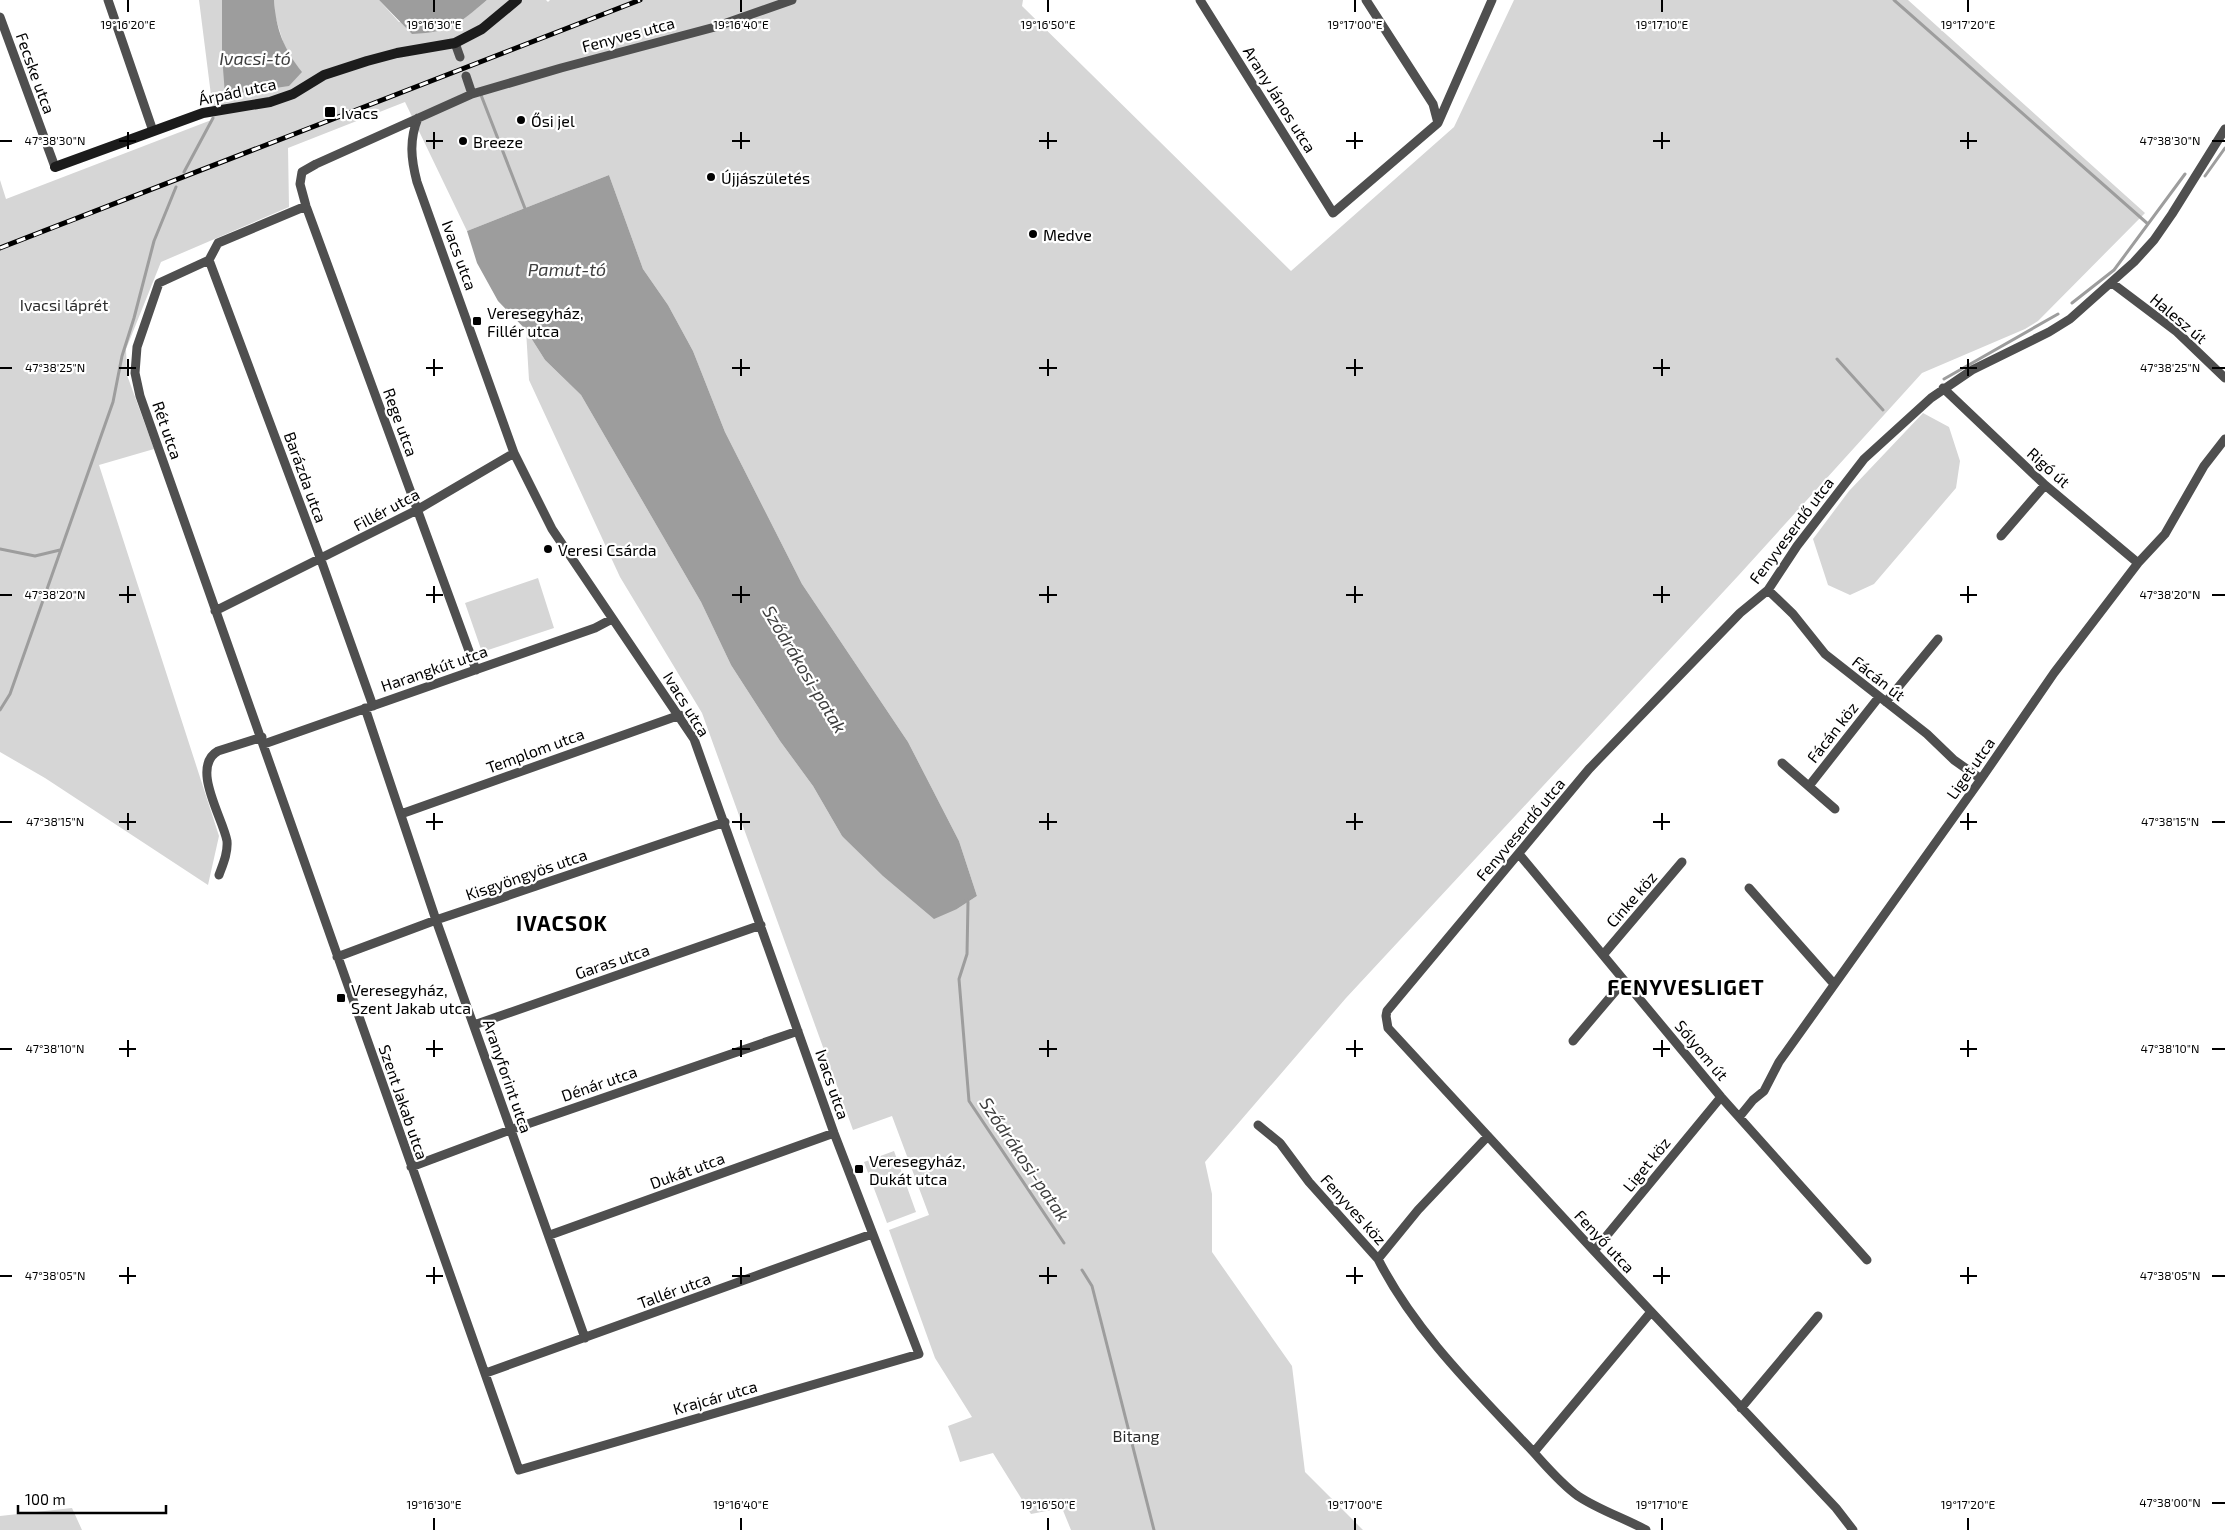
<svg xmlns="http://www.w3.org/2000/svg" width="2225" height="1530" viewBox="0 0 2225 1530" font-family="'Exo 2',sans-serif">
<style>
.green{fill:#d6d6d6}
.water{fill:#9d9d9d}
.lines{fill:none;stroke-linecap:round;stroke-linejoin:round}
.stream{stroke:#9d9d9d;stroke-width:3}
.street-tunnel{stroke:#d9d9d9;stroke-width:9;stroke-dasharray:9 4.5;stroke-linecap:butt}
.street{stroke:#4f4f4f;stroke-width:9}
.secondary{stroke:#1c1c1c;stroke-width:10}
.rail-casing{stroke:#000;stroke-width:5}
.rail{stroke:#fff;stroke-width:3;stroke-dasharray:9;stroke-linecap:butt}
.ticks{fill:none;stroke:#000;stroke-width:2}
.poi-dot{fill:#000;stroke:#fff;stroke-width:2}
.labels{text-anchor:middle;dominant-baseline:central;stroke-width:4.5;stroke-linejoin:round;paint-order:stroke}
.street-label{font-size:16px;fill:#000;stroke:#fff}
.poi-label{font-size:16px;fill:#000;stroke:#fff;text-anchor:start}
.park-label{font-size:16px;fill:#2d2d2d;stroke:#fff}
.water-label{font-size:18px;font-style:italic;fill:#3e3e3e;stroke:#fff}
.district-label{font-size:21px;font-weight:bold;letter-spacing:1px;fill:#000;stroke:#fff}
.ticks-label{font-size:12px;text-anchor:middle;fill:#000;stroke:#fff;stroke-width:4.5;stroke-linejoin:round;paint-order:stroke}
</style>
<rect width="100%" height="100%" fill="#fff"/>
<path class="green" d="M199 0H222V55L286 51 275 16 274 0H379L399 22 455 26 487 0H546L548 2 550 0H1023L1022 6 1291 271 1454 127 1514 0H1908L2145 213 2038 321 2025 329 1922 373 1738 576 1346 998 1205 1162 1212 1194V1252L1292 1366 1305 1472 1363 1530H1071L1062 1508 1031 1514 993 1453 960 1462 948 1426 972 1417 935 1358 889 1230 929 1215 892 1116 853 1130 702 713 620 577 529 380 526 330 545 360 581 395 701 602 731 665 780 741 813 786 842 836 957 909 977 896 959 841 908 742 802 584 725 432 693 351 668 305 643 269 609 175 467 231 405 102 288 148 289 207 161 262 126 349 127 375 154 449 99 465 219 836 208 885 45 778 0 752V180L6 199 214 119Z
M1923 413 1949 427 1960 461 1956 488 1874 584 1850 595 1828 585 1813 539 1849 491Z
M538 578 554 628 482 652 465 603Z
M894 1151 916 1212 887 1223 864 1162Z
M72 1508 82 1530H0V1516Z"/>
<path class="water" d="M222 0H274C276 30 284 49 302 72L289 86 225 95 222 55Z
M379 0H487C457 25 452 32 412 34Z
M609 175 643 269 668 305 693 351 725 432 802 584 908 742 959 841 977 896 957 909 934 919 883 876 842 836 813 786 780 741 731 665 701 602 581 395 545 360 526 330 498 301 477 263 467 231Z"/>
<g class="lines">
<path class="stream" d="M1894 0 2148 224
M481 95 526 211
M222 101 227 93
M184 172 213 118
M2205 176 2225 148
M2072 303 2114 270 2185 174
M1837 359 1883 410
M1944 379 2058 314
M0 549 35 556 60 550
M0 710 10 694 113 402 122 356 134 318 154 241 176 187
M966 899 968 902 967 954 959 979 969 1101 1064 1243
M1082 1270 1092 1286 1154 1530"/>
<path class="street-tunnel" d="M460 57 466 76"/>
<path class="street" d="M108 0 153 131
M1200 0 1333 213 1438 123 1492 0
M1366 0 1433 104 1438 123
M0 17 55 167
M455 43 460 57
M466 76 472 94
M306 206 218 243 209 260 159 283 137 347 135 373 140 396 519 1470 919 1354 834 1133 694 739 552 529 514 453 417 182C411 159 409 140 418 118
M209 260 321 560 373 706
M2112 283 2177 332 2225 378
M1943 388 2045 485 2138 563
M2001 536 2045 485
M1768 590 1793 614 1825 654 1927 734 1954 760 1981 779
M215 611 417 510 514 453
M476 670 306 206 300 184 302 172 316 164 472 94 561 68 715 27 792 0
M1886 702 1938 639
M365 708 436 920 585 1338
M264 744 595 628 612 619
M1782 763 1835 809
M1809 786 1879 697
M401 814 680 715
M1519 854 1721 1097 1867 1260
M219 875C223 864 228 853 227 841 223 818 190 767 218 751L262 737
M1749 888 1834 984
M1603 955 1682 862
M337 957 436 920 725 822
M474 1025 761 925
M1573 1041 1624 981
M1740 1116 1753 1100 1764 1091 1779 1062 1981 779 2054 673 2138 563 2165 534 2204 466 2225 439
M1258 1125 1280 1143 1309 1182 1378 1259 1418 1210 1488 1136
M411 1167 510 1130 798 1031
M550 1235 834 1133
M1594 1251 1721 1097
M1378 1259C1413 1328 1469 1384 1522 1440 1540 1458 1557 1481 1578 1496 1599 1510 1624 1518 1646 1530
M486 1373 872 1234
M1741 1408 1818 1316
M1534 1452 1651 1312
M1853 1530 1836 1508 1594 1251 1388 1028 1386 1016 1387 1011 1589 769 1740 613 1768 590 1797 546 1864 459 1931 398 1972 370 2049 332 2070 319 2134 262 2154 240 2172 214 2225 129"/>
<path class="secondary" d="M55 167 203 113 270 102 293 94 324 75 367 61 397 53 455 43 482 29 517 0"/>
<defs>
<path id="rail" d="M0 248 640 0"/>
</defs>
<use href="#rail" class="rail-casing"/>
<use href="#rail" class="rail"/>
</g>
<path class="ticks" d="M128 0V12M434 0V12M741 0V12M1048 0V12M1355 0V12M1662 0V12M1968 0V12M128 132V149M434 132V149M741 132V149M1048 132V149M1355 132V149M1662 132V149M1968 132V149M0 141H12M119 141H136M426 141H443M732 141H750M1039 141H1057M1346 141H1363M1653 141H1670M1960 141H1977M2212 141H2225M128 359V376M434 359V376M741 359V376M1048 359V376M1355 359V376M1662 359V376M1968 359V376M0 368H12M119 368H136M426 368H443M732 368H750M1039 368H1057M1346 368H1363M1653 368H1670M1960 368H1977M2212 368H2225M128 586V603M434 586V603M741 586V603M1048 586V603M1355 586V603M1662 586V603M1968 586V603M0 595H12M119 595H136M426 595H443M732 595H750M1039 595H1057M1346 595H1363M1653 595H1670M1960 595H1977M2212 595H2225M128 813V830M434 813V830M741 813V830M1048 813V830M1355 813V830M1662 813V830M1968 813V830M0 822H12M119 822H136M426 822H443M732 822H750M1039 822H1057M1346 822H1363M1653 822H1670M1960 822H1977M2212 822H2225M128 1040V1057M434 1040V1057M741 1040V1057M1048 1040V1057M1355 1040V1057M1662 1040V1057M1968 1040V1057M0 1049H12M119 1049H136M426 1049H443M732 1049H750M1039 1049H1057M1346 1049H1363M1653 1049H1670M1960 1049H1977M2212 1049H2225M128 1267V1284M434 1267V1284M741 1267V1284M1048 1267V1284M1355 1267V1284M1662 1267V1284M1968 1267V1284M0 1276H12M119 1276H136M426 1276H443M732 1276H750M1039 1276H1057M1346 1276H1363M1653 1276H1670M1960 1276H1977M2212 1276H2225M2212 1503H2225M434 1518V1530M741 1518V1530M1048 1518V1530M1355 1518V1530M1662 1518V1530M1968 1518V1530"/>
<g class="poi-dot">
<rect x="324" y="106" width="12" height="12" rx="2.5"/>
<circle cx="521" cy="120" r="5"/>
<circle cx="463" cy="141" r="5"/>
<circle cx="711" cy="177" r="5"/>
<circle cx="1033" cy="234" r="5"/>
<rect x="472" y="316" width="10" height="10" rx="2.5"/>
<circle cx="548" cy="549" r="5"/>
<rect x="336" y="993" width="10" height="10" rx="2.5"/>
<rect x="854" y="1164" width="10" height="10" rx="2.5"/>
</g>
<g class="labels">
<g class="street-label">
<text transform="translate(628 34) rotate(-15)">Fenyves utca</text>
<text transform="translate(36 73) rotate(70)">Fecske utca</text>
<text transform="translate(237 91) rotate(-12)">Árpád utca</text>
<text transform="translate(1280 99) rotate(58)">Arany János utca</text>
<text transform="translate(460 255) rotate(70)">Ivacs utca</text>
<text transform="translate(2179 318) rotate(40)">Halesz út</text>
<text transform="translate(401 422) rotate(70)">Rege utca</text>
<text transform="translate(168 430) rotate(71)">Rét utca</text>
<text transform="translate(2049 467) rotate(42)">Rigó út</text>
<text transform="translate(306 477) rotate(70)">Barázda utca</text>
<text transform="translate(386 509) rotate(-28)">Fillér utca</text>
<text transform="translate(1791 530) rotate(-53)">Fenyveserdő utca</text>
<text transform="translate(434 668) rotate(-19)">Harangkút utca</text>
<text transform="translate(1879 678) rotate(38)">Fácán út</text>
<text transform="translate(687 704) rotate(58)">Ivacs utca</text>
<text transform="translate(1832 732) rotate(-52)">Fácán köz</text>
<text transform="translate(535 750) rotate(-20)">Templom utca</text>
<text transform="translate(1970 768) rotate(-55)">Liget utca</text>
<text transform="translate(1520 829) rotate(-50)">Fenyveserdő utca</text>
<text transform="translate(526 874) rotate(-19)">Kisgyöngyös utca</text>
<text transform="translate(1631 899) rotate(-49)">Cinke köz</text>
<text transform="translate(612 961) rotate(-19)">Garas utca</text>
<text transform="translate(1702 1050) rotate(50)">Sólyom út</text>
<text transform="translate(508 1076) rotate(71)">Aranyforint utca</text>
<text transform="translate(599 1083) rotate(-19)">Dénár utca</text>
<text transform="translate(833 1084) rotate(71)">Ivacs utca</text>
<text transform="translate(404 1102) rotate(71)">Szent Jakab utca</text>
<text transform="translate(1646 1164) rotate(-51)">Liget köz</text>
<text transform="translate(687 1170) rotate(-20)">Dukát utca</text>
<text transform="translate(1354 1209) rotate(48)">Fenyves köz</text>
<text transform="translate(1605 1241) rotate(47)">Fenyő utca</text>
<text transform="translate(674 1290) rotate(-20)">Tallér utca</text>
<text transform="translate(715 1397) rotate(-16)">Krajcár utca</text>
</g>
<g class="poi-label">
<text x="341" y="112">Ivacs</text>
<text x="531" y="120">Ősi jel</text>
<text x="473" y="141">Breeze</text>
<text x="721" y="177">Újjászületés</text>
<text x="1043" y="234">Medve</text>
<text x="487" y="312">Veresegyház,<tspan x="487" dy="18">Fillér utca</tspan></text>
<text x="558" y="549">Veresi Csárda</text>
<text x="351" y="989">Veresegyház,<tspan x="351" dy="18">Szent Jakab utca</tspan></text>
<text x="869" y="1160">Veresegyház,<tspan x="869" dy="18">Dukát utca</tspan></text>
</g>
<g class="park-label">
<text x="64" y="304">Ivacsi láprét</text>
<text x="1136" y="1435">Bitang</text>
</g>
<g class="water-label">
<text x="255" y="58">Ivacsi-tó</text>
<text x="567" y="269">Pamut-tó</text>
<text transform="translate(805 669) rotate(59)">Sződrákosi-patak</text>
<text transform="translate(1025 1159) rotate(56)">Sződrákosi-patak</text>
</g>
<g class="district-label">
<text x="562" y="922">IVACSOK</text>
<text x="1686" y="986">FENYVESLIGET</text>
</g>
</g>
<g class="ticks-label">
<text x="128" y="29">19°16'20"E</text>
<text x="434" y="29">19°16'30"E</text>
<text x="741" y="29">19°16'40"E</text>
<text x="1048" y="29">19°16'50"E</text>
<text x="1355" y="29">19°17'00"E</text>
<text x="1662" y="29">19°17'10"E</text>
<text x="1968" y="29">19°17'20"E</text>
<text x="55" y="145">47°38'30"N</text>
<text x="2170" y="145">47°38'30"N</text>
<text x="55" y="372">47°38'25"N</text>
<text x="2170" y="372">47°38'25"N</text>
<text x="55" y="599">47°38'20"N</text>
<text x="2170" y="599">47°38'20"N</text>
<text x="55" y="826">47°38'15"N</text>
<text x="2170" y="826">47°38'15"N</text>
<text x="55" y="1053">47°38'10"N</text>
<text x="2170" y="1053">47°38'10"N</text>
<text x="55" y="1280">47°38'05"N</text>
<text x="2170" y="1280">47°38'05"N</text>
<text x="2170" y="1507">47°38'00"N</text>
<text x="434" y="1509">19°16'30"E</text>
<text x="741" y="1509">19°16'40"E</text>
<text x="1048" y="1509">19°16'50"E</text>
<text x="1355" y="1509">19°17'00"E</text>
<text x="1662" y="1509">19°17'10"E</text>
<text x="1968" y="1509">19°17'20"E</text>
</g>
<path d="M18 1505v8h148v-8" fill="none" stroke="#000000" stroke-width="2.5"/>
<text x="25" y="1505" font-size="15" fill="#000000" stroke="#ffffff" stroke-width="4" paint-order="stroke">100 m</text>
</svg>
